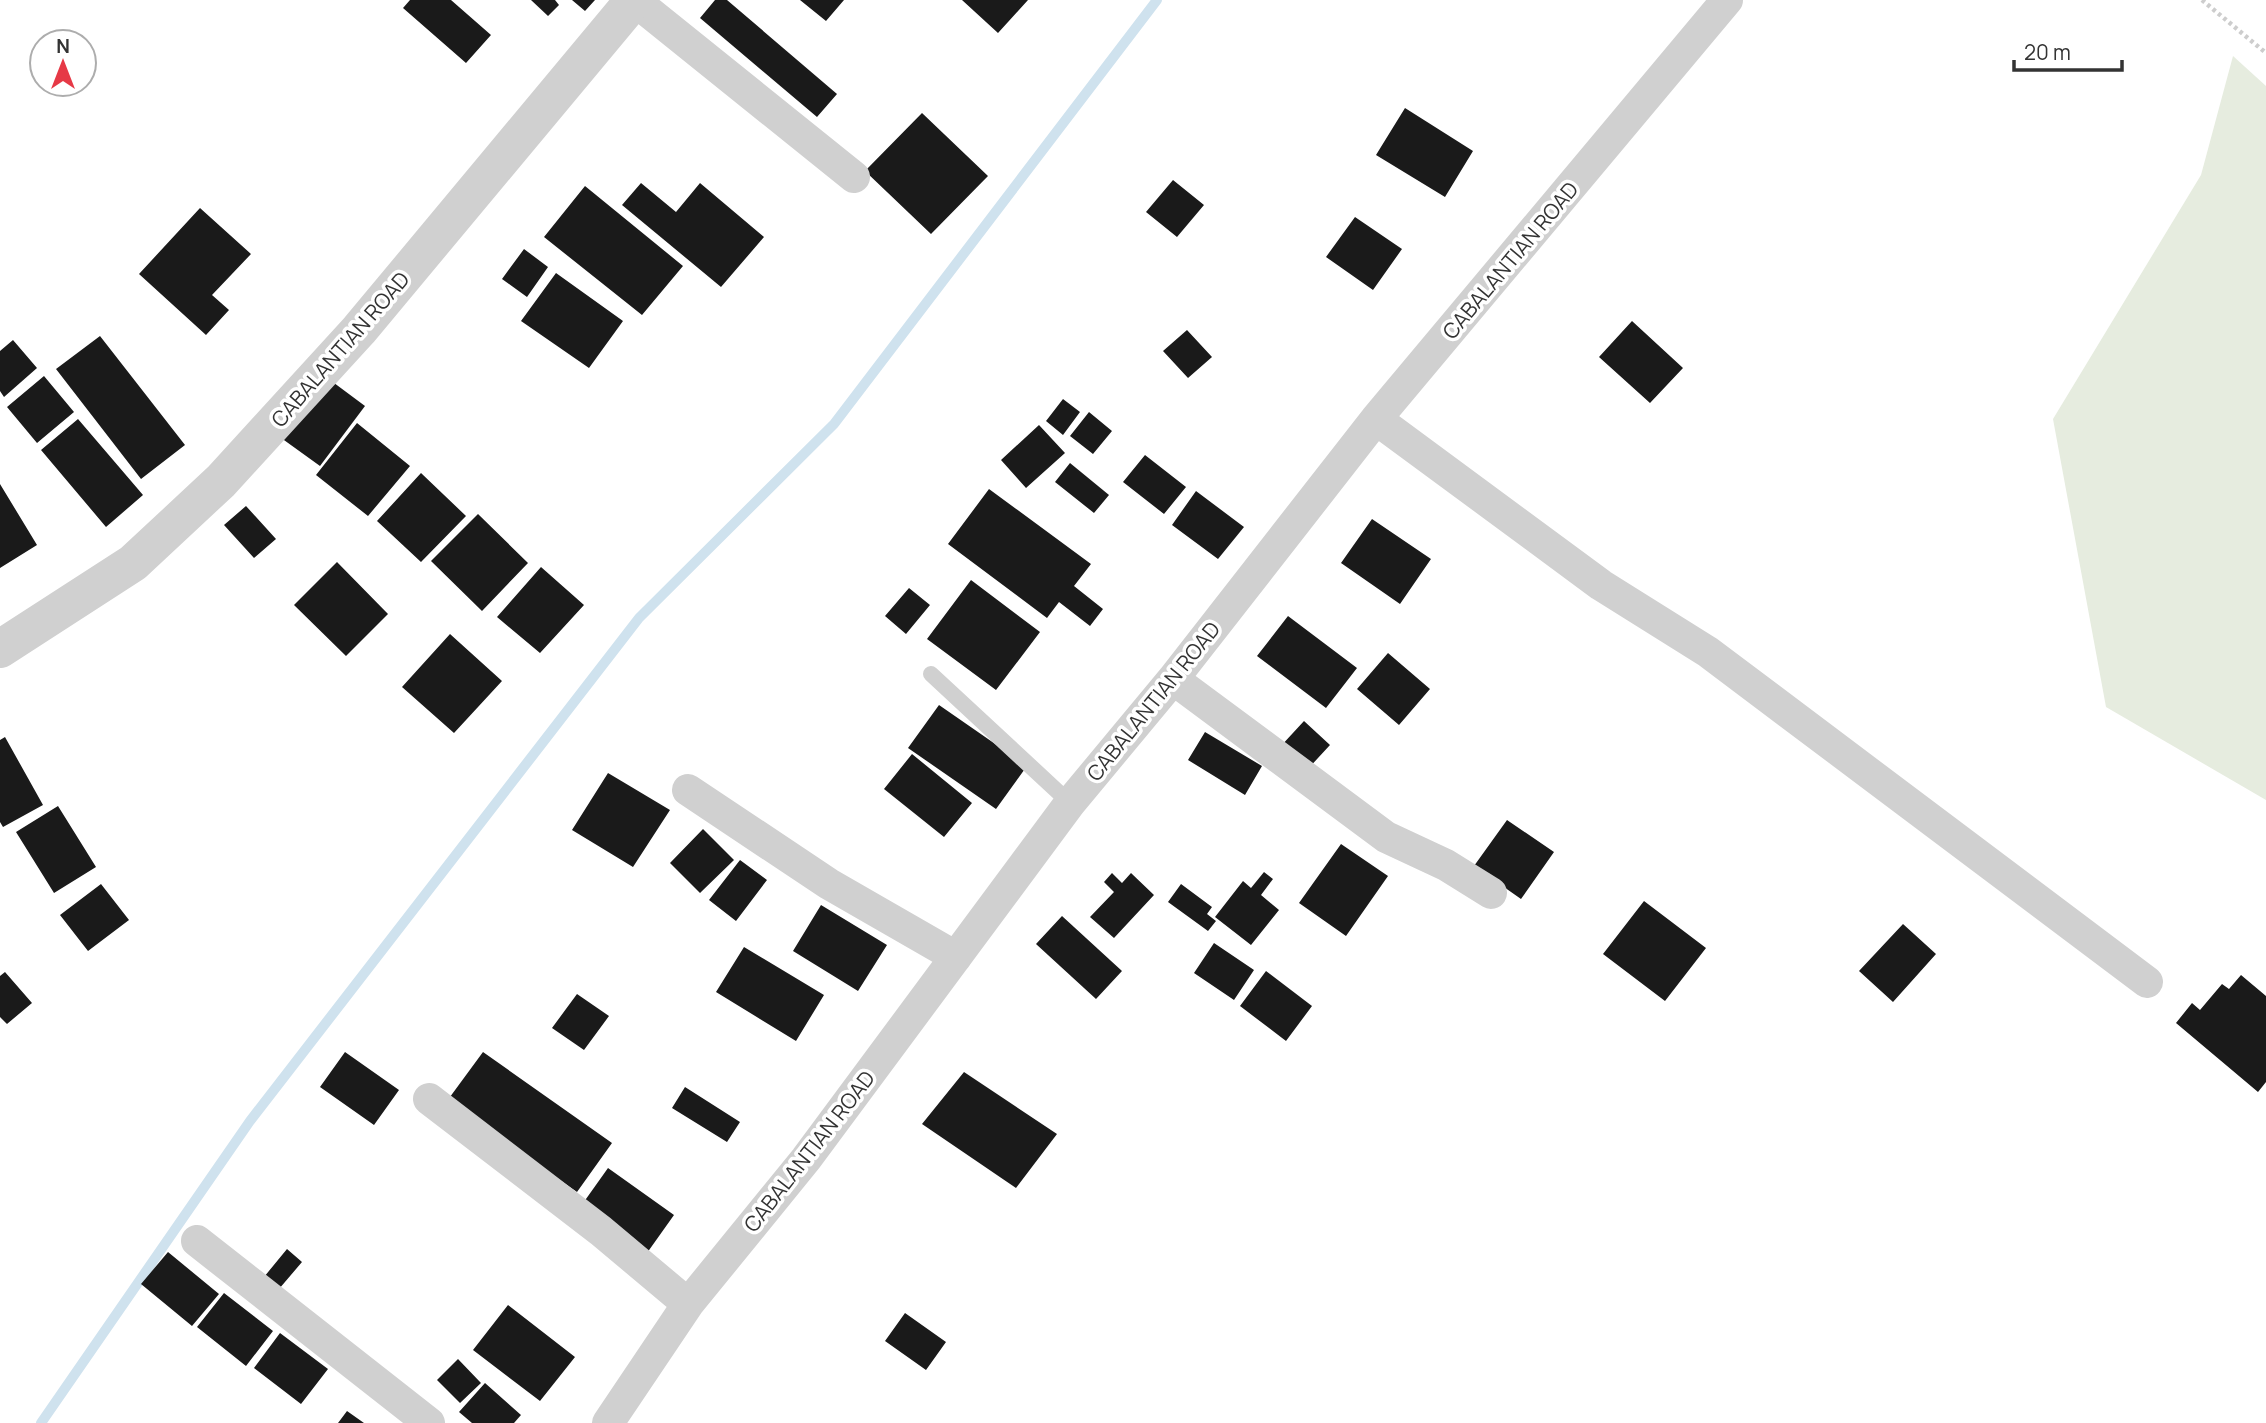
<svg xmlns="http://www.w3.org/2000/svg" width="2266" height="1423" viewBox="0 0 2266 1423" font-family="Manrope,sans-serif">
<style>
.green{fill:#e6ecdf}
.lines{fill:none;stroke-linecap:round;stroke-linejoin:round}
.stream{stroke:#cfe2ee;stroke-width:10}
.building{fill:#1a1a1a}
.path{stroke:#cdcdcd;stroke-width:4.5;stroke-dasharray:3.5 3.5;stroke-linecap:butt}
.service{stroke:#d0d0d0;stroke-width:16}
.minor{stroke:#d0d0d0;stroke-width:32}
.tertiary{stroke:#d0d0d0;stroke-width:38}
.labels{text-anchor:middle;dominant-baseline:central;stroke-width:7;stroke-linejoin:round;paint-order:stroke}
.street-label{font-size:21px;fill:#333;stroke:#fff}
</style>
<rect width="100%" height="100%" fill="#fff"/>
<path class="green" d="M2233 56 2266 86V800L2106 707 2053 419 2201 175Z"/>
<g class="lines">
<path class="stream" d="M41 1423 250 1121 639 618 834 424 1157 0"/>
</g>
<path class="building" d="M410 0H451L491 35 466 63 403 8Z
M531 0H555L559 5 548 16Z
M572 0H595L585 11Z
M715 0H727L837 94 817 117 700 18Z
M800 0H844L826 21Z
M962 0H1028L998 33Z
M1405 108 1473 151 1445 197 1376 155Z
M922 113 988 176 931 234 865 171Z
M1173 180 1204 205 1177 237 1146 212Z
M641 183 676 212 700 183 764 237 721 287 622 205Z
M585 186 683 266 642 315 544 237Z
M200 208 251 254 212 295 229 310 206 335 139 274Z
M1355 217 1402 249 1373 290 1326 257Z
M524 249 548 267 527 297 502 279Z
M556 273 623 321 589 368 521 321Z
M1632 321 1683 368 1650 403 1599 357Z
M1187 330 1212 357 1188 378 1163 351Z
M100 336 185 445 141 479 56 369Z
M13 340 37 368 4 397 0 391V351Z
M322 374 365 406 320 466 277 435Z
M44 376 74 412 37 443 7 407Z
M1063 399 1080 412 1063 435 1046 421Z
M1089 412 1112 431 1093 454 1070 436Z
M78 419 143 495 106 527 41 450Z
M357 423 410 466 368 516 316 475Z
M1039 425 1065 453 1026 488 1001 460Z
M1145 455 1186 487 1164 514 1123 482Z
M1070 463 1109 495 1094 513 1055 482Z
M421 473 466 516 421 562 377 521Z
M0 484 37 545 0 568Z
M989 489 1091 564 1074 586 1103 609 1090 626 1059 602 1047 618 948 544Z
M1196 491 1244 527 1218 559 1172 525Z
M246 506 276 539 254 558 224 525Z
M478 514 528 563 482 611 431 561Z
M1372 519 1431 559 1400 604 1341 563Z
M337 562 388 614 346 656 294 605Z
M541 567 584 605 540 653 497 617Z
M971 580 1040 632 996 690 927 639Z
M909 588 930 605 906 634 885 616Z
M1288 616 1357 668 1326 708 1257 656Z
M450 634 502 681 454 733 402 687Z
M1388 653 1430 689 1399 725 1357 689Z
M939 705 1027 766 996 809 908 748Z
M1304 721 1330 745 1306 771 1280 747Z
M1205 732 1262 766 1245 795 1188 760Z
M5 737 43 805 3 827 0 822V740Z
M912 754 972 803 944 837 884 789Z
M608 773 670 810 633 867 572 830Z
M58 806 96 867 54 893 16 832Z
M1507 820 1554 852 1521 899 1474 866Z
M703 829 734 860 700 893 670 863Z
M1341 844 1388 876 1346 936 1299 903Z
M740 860 767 880 736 921 709 900Z
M1264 872 1273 879 1261 895 1279 910 1251 945 1215 917 1243 881 1251 888Z
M1112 873 1122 883 1131 873 1154 895 1114 938 1090 917 1114 892 1104 882Z
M101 884 129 920 88 951 60 915Z
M1181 884 1212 907 1207 914 1216 921 1208 931 1168 902Z
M1644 901 1706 948 1665 1001 1603 954Z
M821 905 887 945 858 991 793 951Z
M1062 916 1122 971 1096 999 1036 944Z
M1903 924 1936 954 1893 1002 1859 971Z
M1214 943 1254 970 1234 1000 1194 973Z
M744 947 824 995 796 1041 716 992Z
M1266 971 1312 1006 1286 1041 1240 1006Z
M5 972 32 1003 7 1024 0 1017V976Z
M2241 975 2266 996V1082L2258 1092 2176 1023 2192 1003 2200 1010 2222 984 2229 989Z
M577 994 609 1016 584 1050 552 1028Z
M345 1052 399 1090 374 1125 320 1087Z
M483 1052 612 1143 577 1192 447 1101Z
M964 1072 1057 1134 1016 1188 922 1124Z
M685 1087 740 1122 727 1142 672 1108Z
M608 1168 674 1215 647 1253 581 1206Z
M287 1249 302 1262 279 1289 264 1277Z
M168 1252 219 1294 192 1326 141 1284Z
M224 1293 273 1331 246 1366 197 1327Z
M508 1305 575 1357 540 1401 473 1350Z
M905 1313 946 1342 926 1370 885 1341Z
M280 1333 328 1369 301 1404 254 1368Z
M458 1359 481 1383 460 1403 437 1380Z
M485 1383 521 1415 514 1423H472L459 1412Z
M347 1411 364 1423H338Z"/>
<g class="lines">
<path class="path" d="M2202 0 2266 53"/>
<path class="service" d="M931 674 1070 803"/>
<path class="minor" d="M634 0 854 177
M1376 419 1601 585 1708 652 2147 982
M1173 679 1386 837 1446 865 1491 893
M688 790 829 884 956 957
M429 1099 601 1231 688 1304
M197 1241 429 1423
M608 1423 688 1304 806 1159 1070 803 1173 679 1376 419 1727 0"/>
<path class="tertiary" d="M0 649 133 563 221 481 359 330 634 0"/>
</g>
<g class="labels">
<g class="street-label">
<text transform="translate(1510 260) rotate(-50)">CABALANTIAN ROAD</text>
<text transform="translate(340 349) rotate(-49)">CABALANTIAN ROAD</text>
<text transform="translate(1153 701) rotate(-51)">CABALANTIAN ROAD</text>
<text transform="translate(809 1151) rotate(-52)">CABALANTIAN ROAD</text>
</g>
</g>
<g transform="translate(63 63)"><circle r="33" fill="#ffffff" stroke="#adadad" stroke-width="2"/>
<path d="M0-5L12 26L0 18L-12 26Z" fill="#e63946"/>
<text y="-10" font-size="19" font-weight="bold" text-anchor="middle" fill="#333333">N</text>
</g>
<path d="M2014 60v10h108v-10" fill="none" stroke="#333333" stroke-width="3.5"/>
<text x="2024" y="60" font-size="21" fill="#333333" stroke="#ffffff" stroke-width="5" paint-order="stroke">20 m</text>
</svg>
